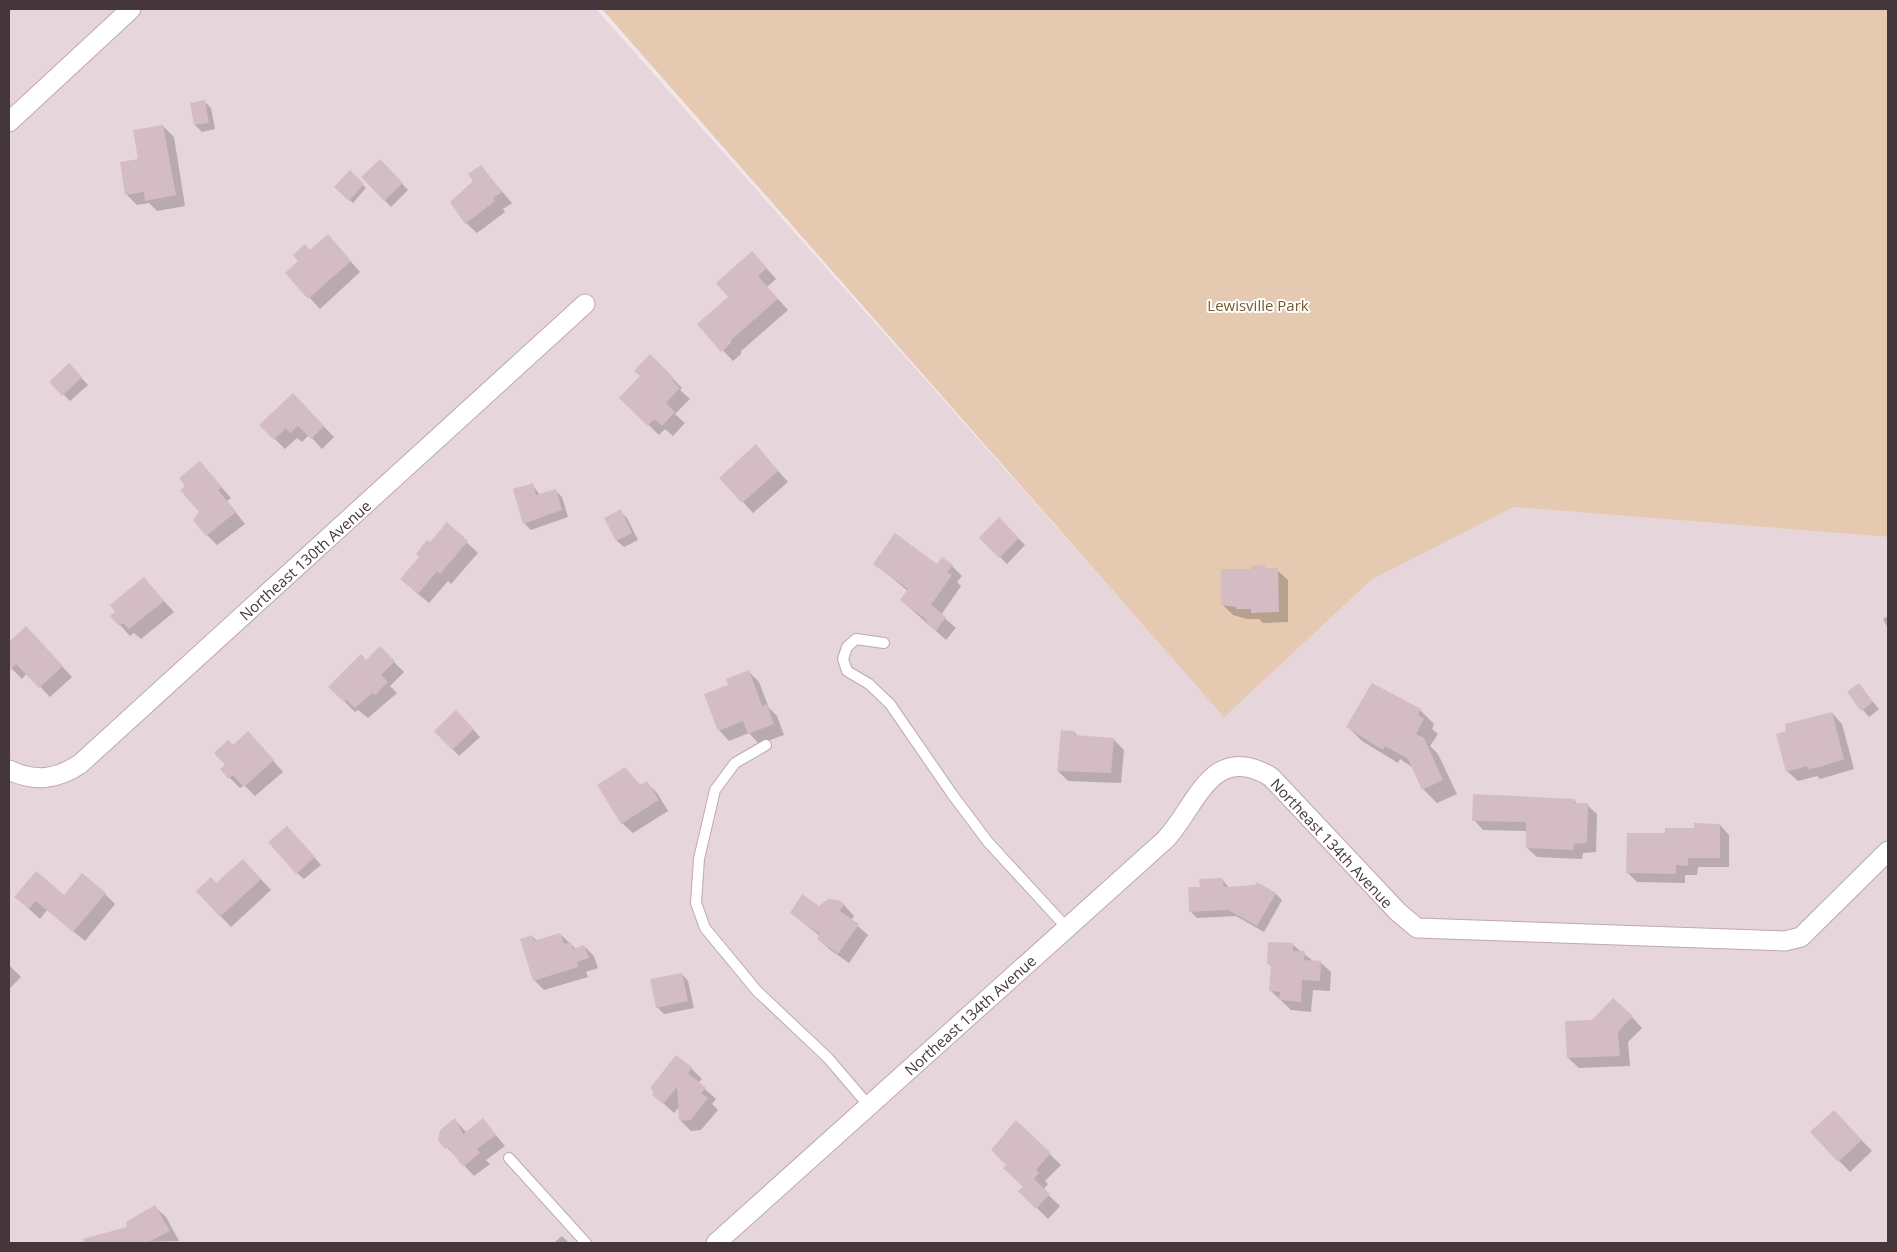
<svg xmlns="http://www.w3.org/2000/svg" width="1897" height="1252" viewBox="0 0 1897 1252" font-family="'Open Sans',sans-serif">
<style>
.residential{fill:#e6d5da}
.green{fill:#e5c9b1}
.shadow{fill:#0003}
.building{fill:#d4bcc5}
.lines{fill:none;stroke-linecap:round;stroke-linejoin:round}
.lane-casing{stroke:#bea9b0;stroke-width:12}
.street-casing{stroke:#bea9b0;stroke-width:21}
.lane{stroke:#fff;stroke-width:10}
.street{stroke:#fff;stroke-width:19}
.labels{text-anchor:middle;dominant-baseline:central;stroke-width:4;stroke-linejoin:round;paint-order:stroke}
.park-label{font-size:15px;fill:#755a2b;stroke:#fff}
.street-label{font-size:15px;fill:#45363c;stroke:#fff}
</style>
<rect width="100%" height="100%" fill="#f3e6ea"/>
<path class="residential" d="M9 9H596L1224 716 1371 580 1514 507 1888 537V1243H9Z"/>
<path class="green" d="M602 9H1888V537L1514 507 1371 580 1224 717Z"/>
<path class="shadow" d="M204 101 211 108 215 129 202 132 195 125Z
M163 126 174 137 185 206 157 211 149 203 137 205 127 195 139 160Z
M380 160 408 190 391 207 363 177Z
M480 166 512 203 503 209 505 212 477 233 466 223 475 181Z
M350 172 366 188 353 203 336 187Z
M338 247 360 272 320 309 287 273 310 252Z
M762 263 776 279 767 287 788 310 741 351V354L733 361 698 324 729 297Z
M650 356 682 388 680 390 690 399 675 414 685 423 673 436 665 429 659 435 621 398 641 376Z
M69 365 88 385 70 401 51 382Z
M303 405 334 437 322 449 309 435 302 442 297 438 285 449 261 425Z
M756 446 788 482 753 513 743 502Z
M200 463 231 498 227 501 245 524 217 545 207 535Z
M532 484 540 495 555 490 562 497 568 517 531 530 525 524 515 489Z
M620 511 627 518 638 540 624 547 617 541 606 518Z
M999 519 1025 545 1007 564 981 538Z
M447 524 478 553 451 584 448 581 429 603 412 589 430 544Z
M875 564 952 566 962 576 957 582 961 586 941 615 956 628 946 640 901 600 908 591Z
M1264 567 1267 570H1277L1288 580V622L1263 623 1259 619H1247L1233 615 1222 604 1252 570Z
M144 579 174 612 141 639 134 633 130 636 120 625Z
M1888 616V629L1883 619Z
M26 628 72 677 50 697 27 673 22 679 9 666V644Z
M380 648 404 672 390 686 397 693 368 718 358 710 355 712 330 687 366 662Z
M749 672 759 682 769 708 777 716 784 735 759 744 749 733 729 741 719 730 729 686Z
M1373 685 1420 710 1434 724 1432 729 1438 734 1430 746 1438 754 1457 794 1437 803 1423 789 1412 767 1400 759 1398 763 1362 741 1348 727Z
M1859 685 1879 709 1869 717 1848 692Z
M456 711 480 737 459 756 436 731Z
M1832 713 1842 724 1854 769 1820 779 1817 776 1798 781 1787 771Z
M1074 732 1079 737 1113 739 1124 750 1121 783 1068 781 1058 771Z
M258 743 283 772 255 796 244 785 240 788 221 769 226 765 233 746Z
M625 769 641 786 647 783 657 793 668 811 633 833 622 823Z
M1574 800 1579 805H1587L1597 814 1596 852 1583 853 1582 859 1537 857 1527 848V831L1483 830 1474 820Z
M1720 825 1729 835V867H1698L1697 875H1685V883L1637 882 1628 873 1695 830Z
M294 834 321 865 304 879 297 873Z
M253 871 271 890 231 927 197 891Z
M1222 879 1229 888 1276 894 1282 900 1264 932 1236 916 1197 918 1190 911 1201 888Z
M105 894 115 904 85 941 47 910 40 919 16 897Z
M833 900 844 905 854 916 851 920 868 935 849 963 829 949 818 939 820 936 791 913 819 907Z
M560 934 576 949 584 946 594 956 598 968 586 972 588 977 544 990 534 980 532 936 537 941Z
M1293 945 1313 961 1320 962 1331 972 1330 991 1313 990 1311 1012 1291 1010 1271 991 1272 967 1269 964Z
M9 965 21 977 9 989Z
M682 974 688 981 694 1008 664 1014 657 1007Z
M1632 1017 1642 1028 1628 1042 1630 1066 1579 1068 1568 1058Z
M691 1068 702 1079 698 1083 716 1099 712 1104 718 1110 701 1130 691 1131 681 1121 679 1107 674 1113 653 1094Z
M455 1120 467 1133 483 1120 505 1146 486 1160 490 1164 474 1176 439 1139 441 1131Z
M1016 1122 1061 1165 1045 1181 1048 1184 1043 1190 1060 1206 1048 1219 1020 1191 1024 1187 1008 1165Z
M1844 1122 1872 1151 1850 1172 1811 1132Z
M155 1207 166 1217 179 1241 110 1243 108 1233 129 1228Z
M562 1236 569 1243H554Z"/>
<path class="building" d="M205 100 209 123 194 125 190 103Z
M163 125 176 195 145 201 144 192 125 195 120 162 138 159 133 130Z
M380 159 403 183 384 201 361 177Z
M481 165 502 192 493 198 495 201 465 224 450 202 473 181 468 174Z
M350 170 364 184 349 201 334 187Z
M328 234 351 261 308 299 285 273 298 261 293 255 305 244 310 250Z
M752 251 767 268 758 276 778 299 731 340V343L721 352 697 324 728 297 716 283Z
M650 354 673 377 671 379 680 388 666 403 675 412 662 426 654 419 648 426 619 398 640 376 634 371Z
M69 363 82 377 62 396 49 382Z
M293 393 324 426 311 439 298 426 290 433 286 428 274 440 259 425Z
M756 444 778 471 742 503 719 478Z
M200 461 222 487 218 490 236 512 206 536 193 520 199 512 180 490 185 486 179 478Z
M533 483 536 495 556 489 562 510 523 524 513 489Z
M621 509 632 533 616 541 604 518Z
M999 517 1019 538 999 558 979 538Z
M447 522 468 541 440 574 437 571 418 594 400 579 419 557 416 554 427 540 430 542Z
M895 533 937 564 942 557 953 565 947 572 952 575 931 605 946 617 936 631 925 623 927 620 900 600 908 589 873 564Z
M1265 565V568H1278L1279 612 1251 613V609H1236V607L1221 605V569H1251V566Z
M144 577 164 601 129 629 123 623 119 626 110 616 115 612 110 605Z
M26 626 63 666 39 688 16 664 9 671V642Z
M380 646 395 661 381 675 388 682 375 695 372 693 355 708 346 700 344 702 328 687 361 654 366 660Z
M749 670 762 706 767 704 774 724 748 734 743 721 718 731 704 694 728 685 726 679Z
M1372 683 1421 709 1418 715 1424 719 1416 734 1424 738 1443 780 1422 790 1408 759 1385 746 1383 750 1346 727Z
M1859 683 1873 702 1861 711 1847 692Z
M456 710 474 729 452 750 434 731Z
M1832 712 1844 759 1820 767 1808 769 1807 766 1786 772 1776 734 1786 731 1785 724Z
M1061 730 1075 731 1074 735 1114 738 1111 773 1057 771Z
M248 731 274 760 244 787 233 775 228 779 220 769 225 765 214 753 228 740 233 745Z
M625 767 640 785 647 781 659 800 621 824 597 785Z
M1473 794 1575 799V803H1588L1587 843 1574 844 1573 850 1526 848V822L1472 821Z
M1694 823 1720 824V858H1688V866L1676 865V874L1626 873 1627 833H1665V828H1694Z
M287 826 315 857 296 874 268 842Z
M243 859 261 879 220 917 196 891 211 877 216 883Z
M36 871 64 895 82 873 106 893 73 932 36 901 29 909 14 897Z
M1222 878 1224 887 1255 885 1257 882 1276 893 1257 926 1228 910 1189 912 1188 887H1200L1199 879Z
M802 894 819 906 828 899 838 900 844 904 840 911 859 924 838 954 817 939 820 934 790 913Z
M560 933 564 944 571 942 573 949 584 945 589 958 577 962 578 967 533 981 520 939 532 935 534 941Z
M1268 942 1293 943V951H1305L1304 960 1321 961 1320 981 1302 980 1301 1002 1279 1000 1280 992 1269 991 1271 964H1267Z
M682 973 688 1001 656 1008 650 979Z
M1613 998 1633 1016 1618 1032 1620 1056 1567 1058 1565 1021 1592 1020Z
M676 1055 692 1067 688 1073 706 1088 701 1093 708 1098 691 1120 679 1121 677 1087 663 1104 652 1095 654 1092 650 1088Z
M1834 1110 1862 1140 1838 1162 1810 1132Z
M455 1118 463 1134 483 1118 496 1135 477 1149 480 1153 463 1167 448 1147 445 1149 438 1140 440 1130Z
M1016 1120 1051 1153 1036 1170 1039 1173 1034 1179 1050 1194 1036 1209 1018 1191 1023 1187 1003 1168 1006 1165 991 1150Z
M155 1205 170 1231 147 1243H84L83 1239 127 1227 126 1222Z"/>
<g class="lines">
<defs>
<path id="lane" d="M884 643 856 639 847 647 843 659 847 671 869 684 890 704 952 794 988 842 1067 928
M766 745 735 763 715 790 699 859 696 903 705 928 757 991 828 1058 869 1106
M509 1158 586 1243"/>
<path id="street" d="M9 122 131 9
M9 770C35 782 56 780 80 764L585 304
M716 1243 1166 839C1197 805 1212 741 1271 777L1398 912 1417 928 1785 941 1801 937 1888 851"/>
</defs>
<use href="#lane" class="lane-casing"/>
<use href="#street" class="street-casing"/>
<use href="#lane" class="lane"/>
<use href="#street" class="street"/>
</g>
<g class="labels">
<g class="park-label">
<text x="1258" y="305">Lewisville Park</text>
</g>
<g class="street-label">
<text transform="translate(305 560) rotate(-42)">Northeast 130th Avenue</text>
<text transform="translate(1332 843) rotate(47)">Northeast 134th Avenue</text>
<text transform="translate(970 1015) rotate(-42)">Northeast 134th Avenue</text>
</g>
</g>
<rect width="1897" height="1252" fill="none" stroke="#45363c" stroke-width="20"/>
</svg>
